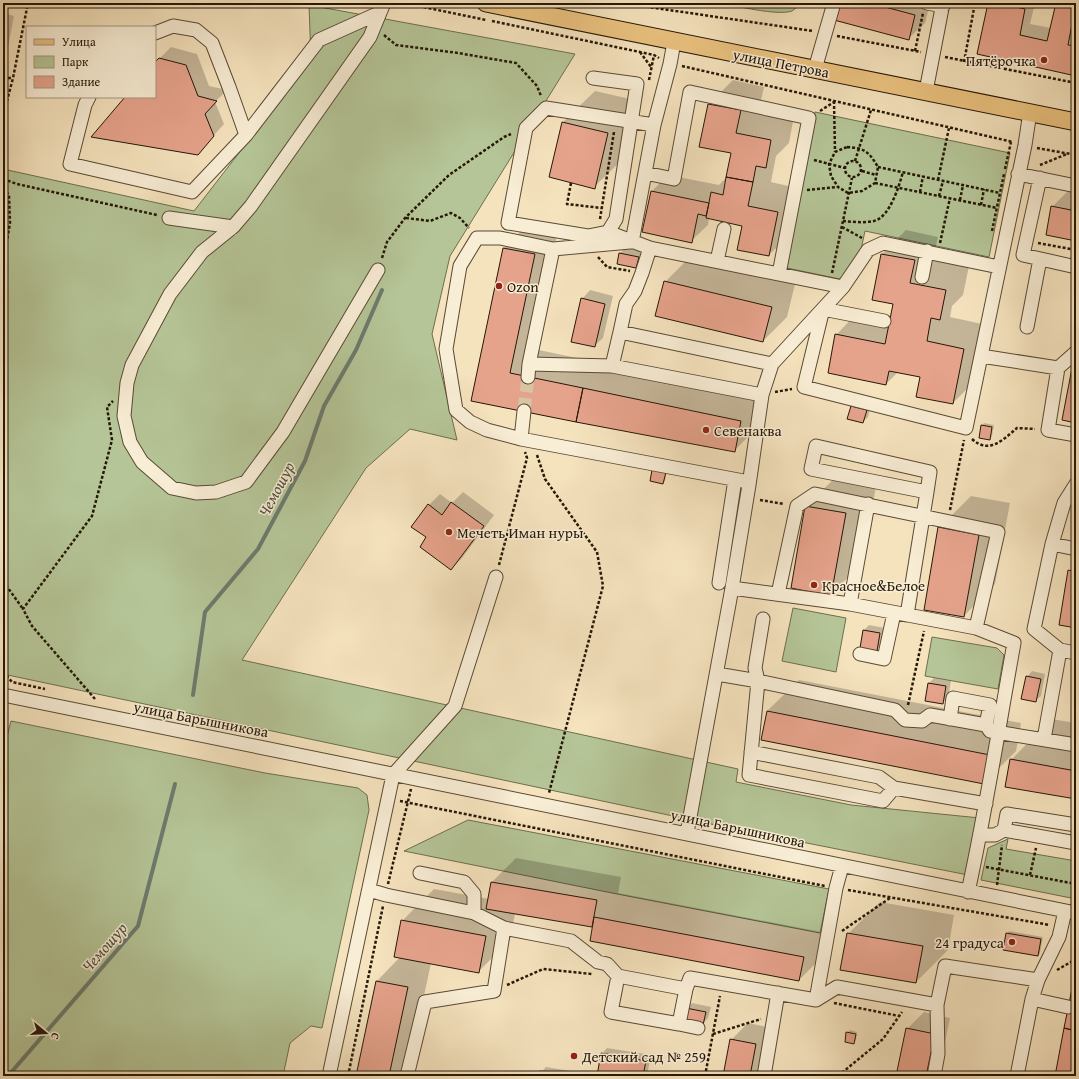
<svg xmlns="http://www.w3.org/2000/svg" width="1079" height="1079" viewBox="0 0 1079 1079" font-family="'Gentium Book Plus',serif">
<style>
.green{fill:#b5c597;stroke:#6d6e4e}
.shadow{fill:#0003}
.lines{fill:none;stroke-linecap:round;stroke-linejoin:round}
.stream{stroke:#6c7b6e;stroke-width:4}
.building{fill:#e6a38c;stroke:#251706}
.minor-tunnel{stroke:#d6c4a2;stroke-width:13;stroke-dasharray:13 6;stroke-linecap:butt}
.minor-casing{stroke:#594a34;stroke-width:15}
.major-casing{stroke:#251706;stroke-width:19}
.path{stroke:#251706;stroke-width:2.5;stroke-dasharray:3 2;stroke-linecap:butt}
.minor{stroke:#f8edd5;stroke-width:13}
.major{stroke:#eac27f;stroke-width:17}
.poi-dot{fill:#8f2418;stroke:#f8edd5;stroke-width:1.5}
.labels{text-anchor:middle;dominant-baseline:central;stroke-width:3;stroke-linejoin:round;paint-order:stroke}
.poi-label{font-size:15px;fill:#251706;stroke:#f8edd5;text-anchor:start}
.street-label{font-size:15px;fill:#251706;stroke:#f8edd5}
.water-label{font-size:16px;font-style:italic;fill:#4f5143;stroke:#f8edd5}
</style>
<rect width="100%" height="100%" fill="#f5e3be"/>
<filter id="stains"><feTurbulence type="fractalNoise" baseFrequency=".005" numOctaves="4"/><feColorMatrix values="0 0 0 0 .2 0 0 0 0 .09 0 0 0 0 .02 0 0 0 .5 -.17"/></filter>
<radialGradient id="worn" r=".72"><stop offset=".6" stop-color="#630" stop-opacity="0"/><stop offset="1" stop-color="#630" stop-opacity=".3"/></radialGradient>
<path class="green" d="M721 3H802C799 5 795 9 792 11 778 16 736 6 721 3Z
M309 5 575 54 450 256 432 334 457 440 410 429 366 468 242 660 738 769 736 782 851 805 980 818 968 875 706 823 3 674V169L194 211 311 60Z
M815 112 1010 153 989 257 865 231 854 282 782 267Z
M793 608 846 618 836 672 782 661Z
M932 637 997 648 1004 655 998 689 925 676Z
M11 721 265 773 358 788 367 795 369 810 322 1028 311 1026 290 1043 283 1076H3V752Z
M468 820 829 889 820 933 612 893 404 851Z
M1008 839 1006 849 1076 861V899L981 880 988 848Z"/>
<path class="shadow" d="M839 3H930L925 23 908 39Z
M989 3H1035L1030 24 1051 28 1057 3H1076V75L978 53Z
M3 13 14 16 6 57 3 60Z
M171 47 197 54 209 86 227 90 215 102 224 124 198 153 127 97H155V63Z
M733 80 764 87 759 110 794 116 789 143 776 156 771 182 801 189 793 231 769 255 744 225 709 218 708 225 691 241 652 191 668 175 719 185 727 177 733 153 709 104Z
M595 91 639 101 626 156 594 187 563 122Z
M1076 183V240L1052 207Z
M528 224 558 230 534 349 764 397 758 427 734 451 473 400 504 248Z
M906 230 938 237 933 259 969 266 963 295 952 306 950 317 987 325 977 379 953 403 921 376 898 372 886 384 836 335 859 311 892 317 895 304 873 299 882 254Z
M626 248 643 251 641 261 636 266 618 263 620 253Z
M689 258 795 284 787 317 763 341 665 282Z
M590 290 613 296 603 338 594 346 582 299Z
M857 401 871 405 868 417 863 422 852 407Z
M984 423 994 425 992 436 990 439 982 426Z
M655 468 667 470 665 481 663 483Z
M838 475 877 481 862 563 831 595 806 506Z
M463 492 494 515 462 558 451 569 427 537 429 505 440 494 452 503Z
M971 496 1010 503 995 584 964 616 939 528Z
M1076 564V627L1069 571Z
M869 625 885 628 882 644 877 650 864 630Z
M1032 671 1045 674 1041 696 1035 701 1027 677Z
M934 678 951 681 948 698 942 703 926 700 929 683Z
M799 680 1021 723 1016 751 984 783 767 711Z
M1051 719 1076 723V798L1011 760Z
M516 858 621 877 618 893 827 933 823 956 799 980 594 927 515 913 510 940 478 972 431 963 407 1076H357L377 981 400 957 402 921 434 889 489 899 492 882Z
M880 902 954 915 948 950 916 982 848 934Z
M1009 931 1043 937 1040 953 1038 955 1007 934Z
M692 1003 711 1007 708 1018 703 1024 687 1008Z
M924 1012 950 1018 938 1076H897L907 1029Z
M748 1023 772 1028 763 1076H724L731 1040Z
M850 1030 857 1032 856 1040 854 1043 847 1033Z
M607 1048 651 1055 647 1076H598L602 1054Z
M546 1067 577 1072V1076H540L541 1072Z"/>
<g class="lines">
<path class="stream" d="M193 695 205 612 258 549 305 461 324 406 356 350 382 290
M8 1076 138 926 175 784"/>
</g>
<path class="building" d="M838 3H870L915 15 909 40 834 20Z
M988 3H997L1025 9 1020 35 1047 41 1056 3H1076L1068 45 1076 46V76L977 54Z
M3 23 6 24 3 41Z
M159 58 186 65 198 96 217 101 205 114 214 136 198 155 91 137 125 97H155V62Z
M708 104 741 110 736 133 771 140 766 168 756 166 753 182 726 177 731 153 699 147Z
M562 122 608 133 595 189 549 177Z
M726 177 753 182 748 206 778 212 769 256 737 250 742 226 706 218 711 192 723 195Z
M651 191 709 203 706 216 698 214 692 243 642 232Z
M1051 206 1076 211V241L1046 235Z
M503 248 535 254 510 373 583 388 576 422 471 401Z
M619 253 639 257 636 268 617 264Z
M881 254 915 260 910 283 946 290 940 320 931 318 927 341 964 349 953 404 916 397 920 377 889 371 886 385 828 373 835 334 885 344 893 304 872 300Z
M664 281 772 307 763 342 655 316Z
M581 298 605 304 595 347 571 342Z
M1072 368 1076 369V423L1062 420Z
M583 388 741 421 735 452 576 422Z
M851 406 867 410 863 423 847 419Z
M981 425 992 427 990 440 979 438Z
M652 470 666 472 663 484 650 481Z
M451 502 484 526 451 570 420 547 426 537 411 527 428 504 442 515Z
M805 506 846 513 831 596 791 588Z
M938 527 979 535 964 617 924 610Z
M1068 570 1076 572V628L1059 625Z
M863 630 880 633 877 651 860 648Z
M1026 676 1041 679 1036 702 1021 699Z
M928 683 946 686 943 704 925 701Z
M767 711 990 755 984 784 761 740Z
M1010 759 1076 771V799L1005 787Z
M491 882 597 900 592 927 486 909Z
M594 917 804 957 799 981 590 941Z
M401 920 486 936 479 973 394 957Z
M847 933 923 946 916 983 840 970Z
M1006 933 1041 939 1038 956 1003 950Z
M1076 969V1031L1064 1028Z
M376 981 408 987 389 1076H356Z
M686 1008 706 1012 703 1025 683 1020Z
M906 1028 935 1034 926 1076H896Z
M1064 1028 1076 1031V1076H1055Z
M846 1032 856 1034 854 1044 845 1042Z
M730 1039 756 1044 750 1076H723Z
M601 1053 646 1061 643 1076H597Z
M540 1071 568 1076H539Z"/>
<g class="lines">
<path class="minor-tunnel" d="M524 411 528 377"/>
<defs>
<path id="minor" d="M927 3 943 6
M155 33 173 26 196 30 212 43 229 87 246 135
M815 69 834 3
M593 78 637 84 616 219 608 232 588 236 508 223 526 128 546 108C582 114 618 119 654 125
M926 91 943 3
M89 97 85 105 70 164 192 192 246 135 319 40 379 13
M645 173 674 179 690 92 809 118 779 274
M1018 174 1076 186
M1040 178 1023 255 1076 267
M169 218 233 227 251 206 370 37 384 3
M233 227 202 252 170 294 132 365 127 383 124 416 130 442 142 462 172 488 196 493 216 492 246 482 283 432 378 270
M608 232 650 248 843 287
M632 242 654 125 670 64 674 42
M553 249 500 238H477L460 266 446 349 456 410 470 422 487 430 521 439 749 482
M717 261 724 229
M922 277 927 251
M884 321 823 309 804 387 966 428 1025 145 1030 112
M1027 327 1040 259
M620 332 626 304 635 291 642 273 650 248
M981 356 1058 368 1076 352
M529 364 612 366 762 395
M612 366 620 332 772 364
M1058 368 1048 430 1076 435
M528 377 529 364 553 249 630 242
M521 439 524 411
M1052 544 1064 503 1076 484
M719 583 734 486
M732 588 850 604 976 628 1014 643C999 726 986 810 968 892
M778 594 797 506 815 494 998 532 976 628
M850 604 868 504
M907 615 927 492 930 472 816 446 811 469 927 492
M763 619 755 668 758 681 749 775 883 801 894 788 986 804
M1060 650 1076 653
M860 654 884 659 894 613
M717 674 758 681 895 710 905 720 922 721 930 715 986 725 990 731 1076 745
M3 695 1076 913
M950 719 953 698 990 705 986 725
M1044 739 1060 650 1034 629 1052 544 1076 549
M751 752 879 777 894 788
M1004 830 1007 814 1076 825
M687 833 732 588 749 485 762 395 772 364 843 287 868 250 883 243 999 267
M981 835H995L1004 830 1076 843
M420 873 464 882 474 894V913
M369 890 386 895 474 913 504 928 571 941 598 962 607 964 618 976 686 989 690 978 816 1000 836 888 842 866
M618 976 611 1012 679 1024 686 989
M1032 999 1068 1007
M816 1000 837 987 937 1005 945 966 1038 980
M679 1024 698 1028
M329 1076 393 775 455 706 496 577
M407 1076 425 1002 494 991 504 928
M764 1076 778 993
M934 1076 938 1054 937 1005
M1017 1076 1032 999 1038 980 1059 937 1065 911"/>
<path id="major" d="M486 3 1076 122"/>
</defs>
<use href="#minor" class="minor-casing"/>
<use href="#major" class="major-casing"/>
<path class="path" d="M330 3 337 4 351 3
M404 3 486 20
M621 3 813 31
M492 21 654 55 659 58
M384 35 396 45 458 53 516 63 537 86 541 96
M837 36 921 52
M915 51 923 13
M640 52 651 67
M945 57 1076 83
M964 62 975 3
M682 66 1013 142
M3 78H13
M649 80 654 55
M834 101 835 152
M820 111 834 102
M3 116 13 78 28 3
M847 147C865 148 869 152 878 167L875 183 862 191 848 193 838 187 831 176 829 164 835 152Z
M1037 148 1076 155
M814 160 845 168
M845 169a8 8 0 1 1 16 0a8 8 0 1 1-16 0Z
M855 161 871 110
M1040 165 1067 154
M878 167 1000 193
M1005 169 1011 142
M862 171 876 175
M3 179 17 184 157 215
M938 180 949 128
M571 183 567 204 601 208
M875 183 997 208
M3 188 9 195 10 223 3 263
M807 190 838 187
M920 192 923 176
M939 196 943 181
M960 200 963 185
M981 205 984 189
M406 218 430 221 451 213 460 218 469 228
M600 219 614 132
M843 221C853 222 864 223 874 221 890 217 899 186 903 172
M842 227 862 238
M992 231 1004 174
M940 243 950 198
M1038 243 1076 250
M598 257 607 267 630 271
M382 258 387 242 405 218 449 175 504 137 511 134
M832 273 852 178
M775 392 792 389
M972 439C989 455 1004 439 1017 428L1035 429
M537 455 545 479 597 552 603 586 549 793
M760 500 784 504
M950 510 964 440
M499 565 527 458 525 452
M3 581 23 609
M3 672 12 682 45 689
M95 699 32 626 23 609 92 516 112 440 107 407 113 401
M908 705 924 631
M400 801 825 886
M986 867 1076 884
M1030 875 1036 848
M388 884 411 789
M997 885 1002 845
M848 890 1050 925
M842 931 890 898
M1057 970 1076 959
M507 985 543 969 592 974
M834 1003 899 1016
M713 1034 761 1019
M348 1076 383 906
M705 1076 720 996
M838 1076 883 1039 902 1012"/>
<use href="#minor" class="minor"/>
<use href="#major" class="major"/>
</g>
<g class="poi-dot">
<circle cx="1044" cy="60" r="4"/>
<circle cx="499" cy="286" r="4"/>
<circle cx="706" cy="430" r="4"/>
<circle cx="449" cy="532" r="4"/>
<circle cx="814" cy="585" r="4"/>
<circle cx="1012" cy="942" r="4"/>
<circle cx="574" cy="1056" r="4"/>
</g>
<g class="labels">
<g class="poi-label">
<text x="1036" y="60" text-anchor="end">Пятёрочка</text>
<text x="507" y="286">Ozon</text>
<text x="714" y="430">Севенаква</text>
<text x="457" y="532">Мечеть Иман нуры</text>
<text x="822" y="585">Красное&amp;Белое</text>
<text x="1004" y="942" text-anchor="end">24 градуса</text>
<text x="582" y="1056">Детский сад № 259</text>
</g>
<g class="street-label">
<text transform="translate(781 63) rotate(11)">улица Петрова</text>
<text transform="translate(201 719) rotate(11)">улица Барышникова</text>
<text transform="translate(738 828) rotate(12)">улица Барышникова</text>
</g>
<g class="water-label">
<text transform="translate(276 489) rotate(-62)">Чемошур</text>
<text transform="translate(104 947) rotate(-49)">Чемошур</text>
</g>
</g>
<rect width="1079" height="1079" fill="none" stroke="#f5e3be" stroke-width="16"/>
<rect x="4" y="4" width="1071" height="1071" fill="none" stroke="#251706" stroke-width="2"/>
<rect x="8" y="8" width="1063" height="1063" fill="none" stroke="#251706"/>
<rect x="26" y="26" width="130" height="72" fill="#f8edd5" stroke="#a49782"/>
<rect x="34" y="39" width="20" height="6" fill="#eac27f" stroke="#a49782"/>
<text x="62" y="46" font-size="12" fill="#251706">Улица</text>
<rect x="34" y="56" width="20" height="12" fill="#b5c597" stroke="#a49782"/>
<text x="62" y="66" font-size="12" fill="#251706">Парк</text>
<rect x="34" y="76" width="20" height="12" fill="#e6a38c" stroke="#a49782"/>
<text x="62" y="86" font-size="12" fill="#251706">Здание</text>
<g transform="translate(46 1033) rotate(108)" stroke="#f8edd5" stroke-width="3" paint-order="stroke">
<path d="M0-3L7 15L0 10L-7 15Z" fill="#251706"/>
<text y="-6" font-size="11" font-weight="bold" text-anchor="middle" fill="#251706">С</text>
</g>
<rect width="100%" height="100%" filter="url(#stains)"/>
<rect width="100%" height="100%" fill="url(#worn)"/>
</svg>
